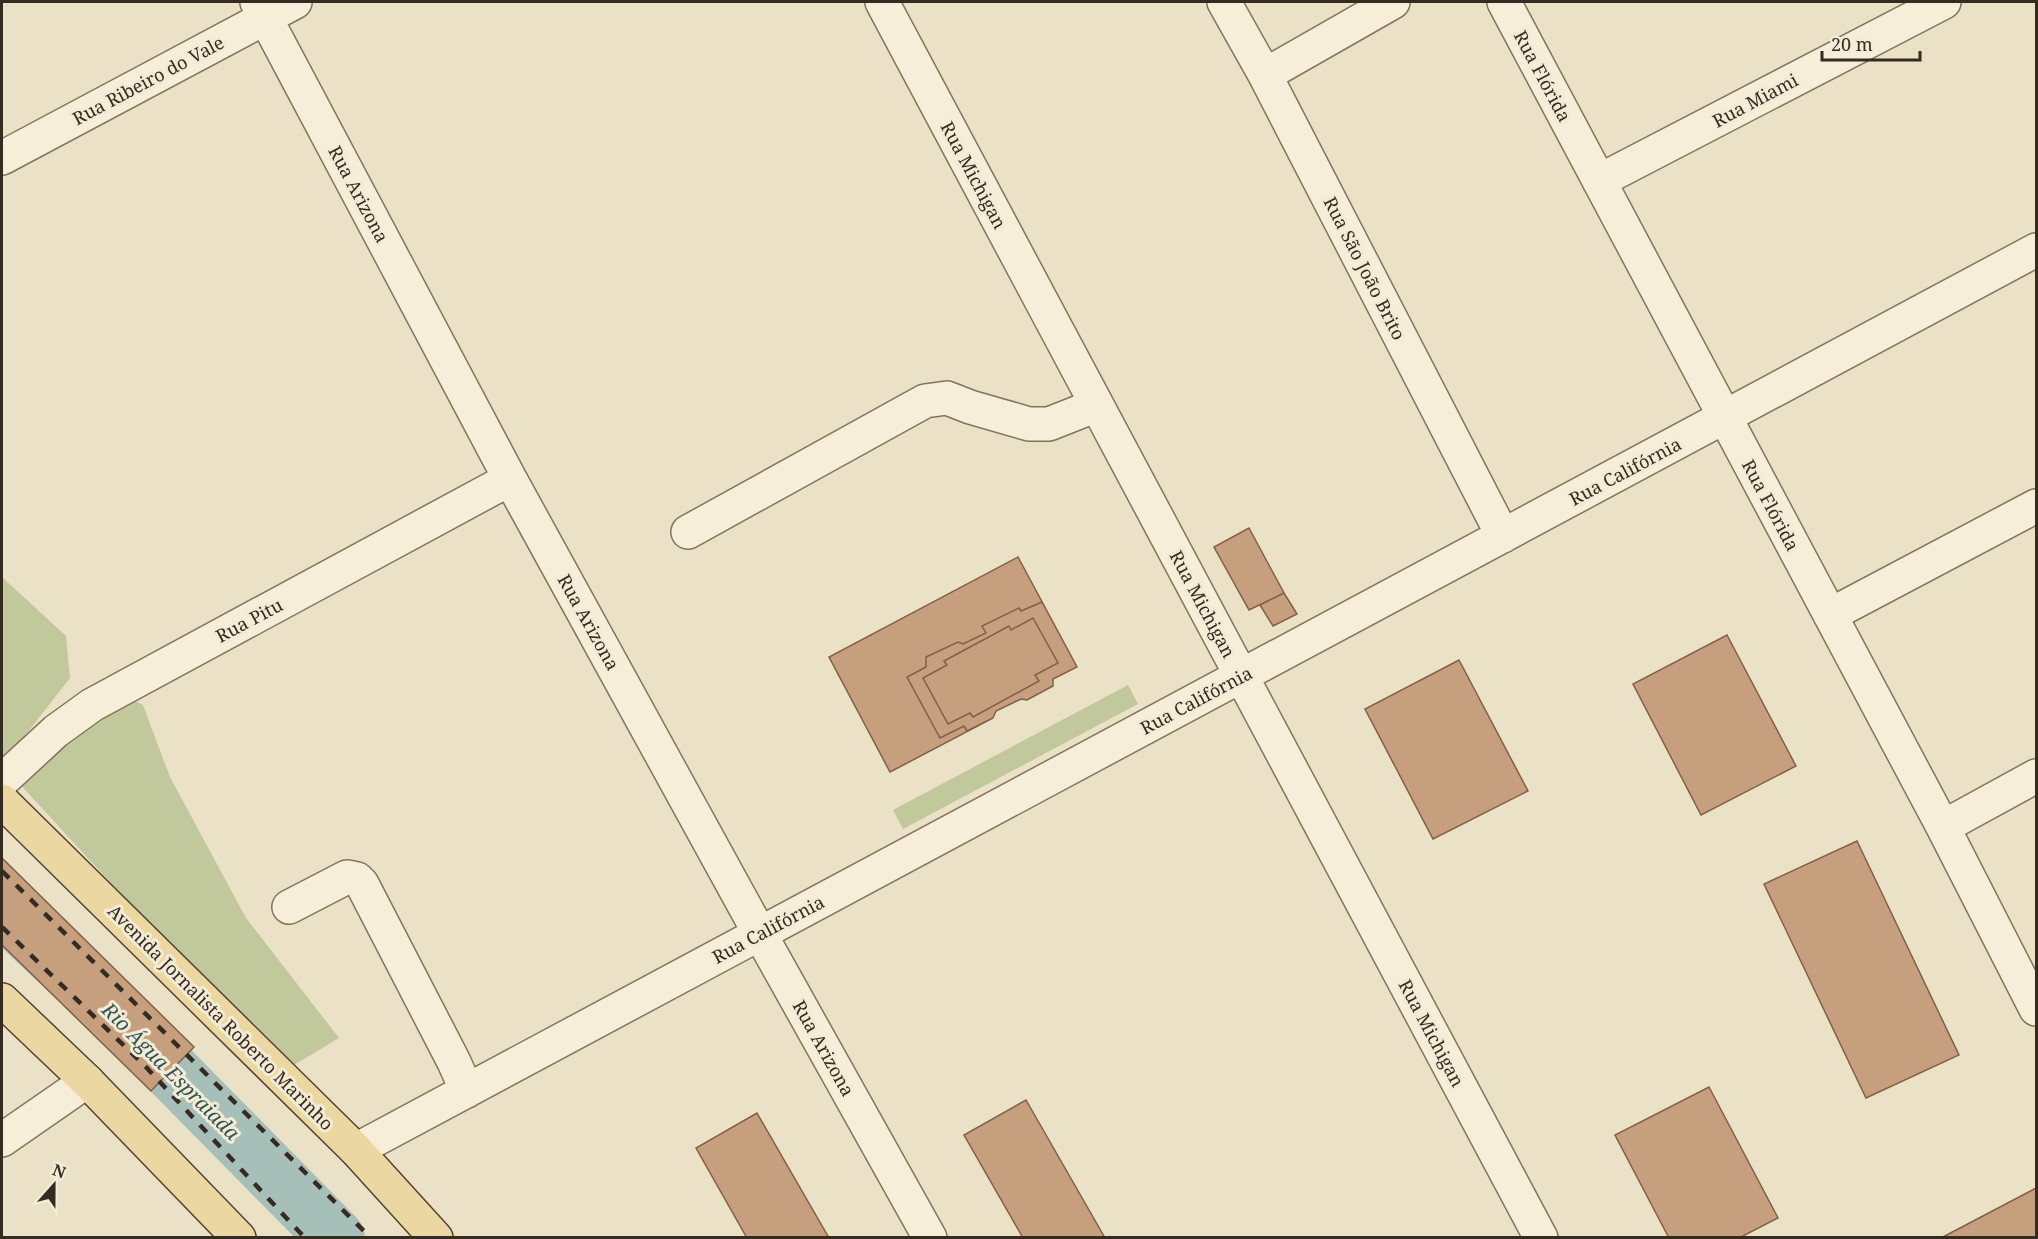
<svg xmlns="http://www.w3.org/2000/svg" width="2038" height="1239" viewBox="0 0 2038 1239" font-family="'Noto Serif',serif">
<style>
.green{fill:#c1c89b}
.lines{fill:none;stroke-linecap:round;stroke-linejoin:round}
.river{stroke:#a7bfb9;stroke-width:58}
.building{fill:#c69f7f;stroke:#825f45;stroke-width:1.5}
.minor-casing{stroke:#85745d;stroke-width:36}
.major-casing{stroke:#534231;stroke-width:36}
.minor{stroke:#f6eed9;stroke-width:33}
.major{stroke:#ebd7a1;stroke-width:33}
.rail{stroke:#362b20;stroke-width:4.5;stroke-dasharray:10 10;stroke-linecap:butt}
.labels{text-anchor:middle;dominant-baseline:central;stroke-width:6;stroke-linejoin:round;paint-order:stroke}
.street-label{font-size:18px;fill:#362b20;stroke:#f3ebd5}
.water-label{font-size:20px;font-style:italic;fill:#305554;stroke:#f3ebd5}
</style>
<rect width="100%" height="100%" fill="#ebe1c6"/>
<path class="green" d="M2 577 66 636 70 678 2 765Z
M1128 685 1138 704 903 829 893 810Z
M126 696 143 705 170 777 246 918 339 1038 284 1071 16 780Z"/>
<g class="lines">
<path class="river" d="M2 908 116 1015 336 1238"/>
</g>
<path class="building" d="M1249 528 1284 593 1249 610 1214 547Z
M1018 557 1077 667 1053 679V686L1027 700 1021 699 996 711 993 718 890 772 829 657Z
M1284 593 1297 614 1273 626 1260 605Z
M1042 602 1077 667 1053 679V686L1027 700 1021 699 996 711 993 718 967 731 964 726 940 738 907 677 926 667V657L958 642 963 644 986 633 982 626 1019 608 1021 611Z
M1033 618 1058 663 1035 675 1039 681 973 717 970 713 948 724 923 678 947 665 944 661 1009 626 1011 630Z
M1727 635 1796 766 1701 815 1633 684Z
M1459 660 1528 791 1433 839 1365 709Z
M1857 841 1959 1055 1866 1098 1764 884Z
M2 858 194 1047 151 1091 2 945Z
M1709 1087 1778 1218 1739 1238H1669L1615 1135Z
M1026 1100 1105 1238H1023L964 1135Z
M757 1113 829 1238H747L696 1148Z
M2036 1188V1238H1941Z"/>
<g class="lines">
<defs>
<path id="minor" d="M257 2 510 479 760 934 930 1238
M882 2 1541 1238
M1224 2 1265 75 1503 536
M1504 2 1943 827 2036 1009
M1265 75 1393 2
M2 158 295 2
M1599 181 1944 2
M688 532 925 401 947 398 970 407 1029 424H1049L1097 405
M1830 615 2036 506
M2 781 56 731 92 705 510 479
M1943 827 2036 776
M289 907 347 877 357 879 362 884 454 1062 467 1091
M2 1140 87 1081
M356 1150 2036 250"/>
<path id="major" d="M2 801 356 1150 436 1238
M2 1000 87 1081 239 1238"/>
</defs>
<use href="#minor" class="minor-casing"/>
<use href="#major" class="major-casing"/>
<use href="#minor" class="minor"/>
<use href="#major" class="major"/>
<path class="rail" d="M2 871 371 1238
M2 927 146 1067 305 1238"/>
</g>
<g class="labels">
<g class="street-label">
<text transform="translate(1543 76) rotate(62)">Rua Flórida</text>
<text transform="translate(148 80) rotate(-28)">Rua Ribeiro do Vale</text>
<text transform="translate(1755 100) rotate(-28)">Rua Miami</text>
<text transform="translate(974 175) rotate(62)">Rua Michigan</text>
<text transform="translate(359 194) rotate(62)">Rua Arizona</text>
<text transform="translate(1365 268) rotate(63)">Rua São João Brito</text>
<text transform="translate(1625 471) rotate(-28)">Rua Califórnia</text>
<text transform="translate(1771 505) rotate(62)">Rua Flórida</text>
<text transform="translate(1203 604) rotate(62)">Rua Michigan</text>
<text transform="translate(249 620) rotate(-28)">Rua Pitu</text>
<text transform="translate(589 622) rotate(61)">Rua Arizona</text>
<text transform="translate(1196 700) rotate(-28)">Rua Califórnia</text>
<text transform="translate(768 929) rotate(-28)">Rua Califórnia</text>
<text transform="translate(221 1017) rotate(45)">Avenida Jornalista Roberto Marinho</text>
<text transform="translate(1432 1033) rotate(62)">Rua Michigan</text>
<text transform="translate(824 1048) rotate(61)">Rua Arizona</text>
</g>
<g class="water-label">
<text transform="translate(171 1071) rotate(45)">Rio Água Espraiada</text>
</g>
</g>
<rect width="2038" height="1239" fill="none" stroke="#362b20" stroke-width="6"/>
<g transform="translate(54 1185) rotate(21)" stroke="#f3ebd5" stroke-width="4.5" paint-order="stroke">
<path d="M0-4.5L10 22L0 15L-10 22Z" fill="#362b20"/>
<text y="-9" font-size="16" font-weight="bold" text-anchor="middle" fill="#362b20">N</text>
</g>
<path d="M1822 51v9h98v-9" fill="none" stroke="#362b20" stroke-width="3"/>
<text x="1831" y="51" font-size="18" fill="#362b20" stroke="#f3ebd5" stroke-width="4.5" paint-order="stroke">20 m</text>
</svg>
